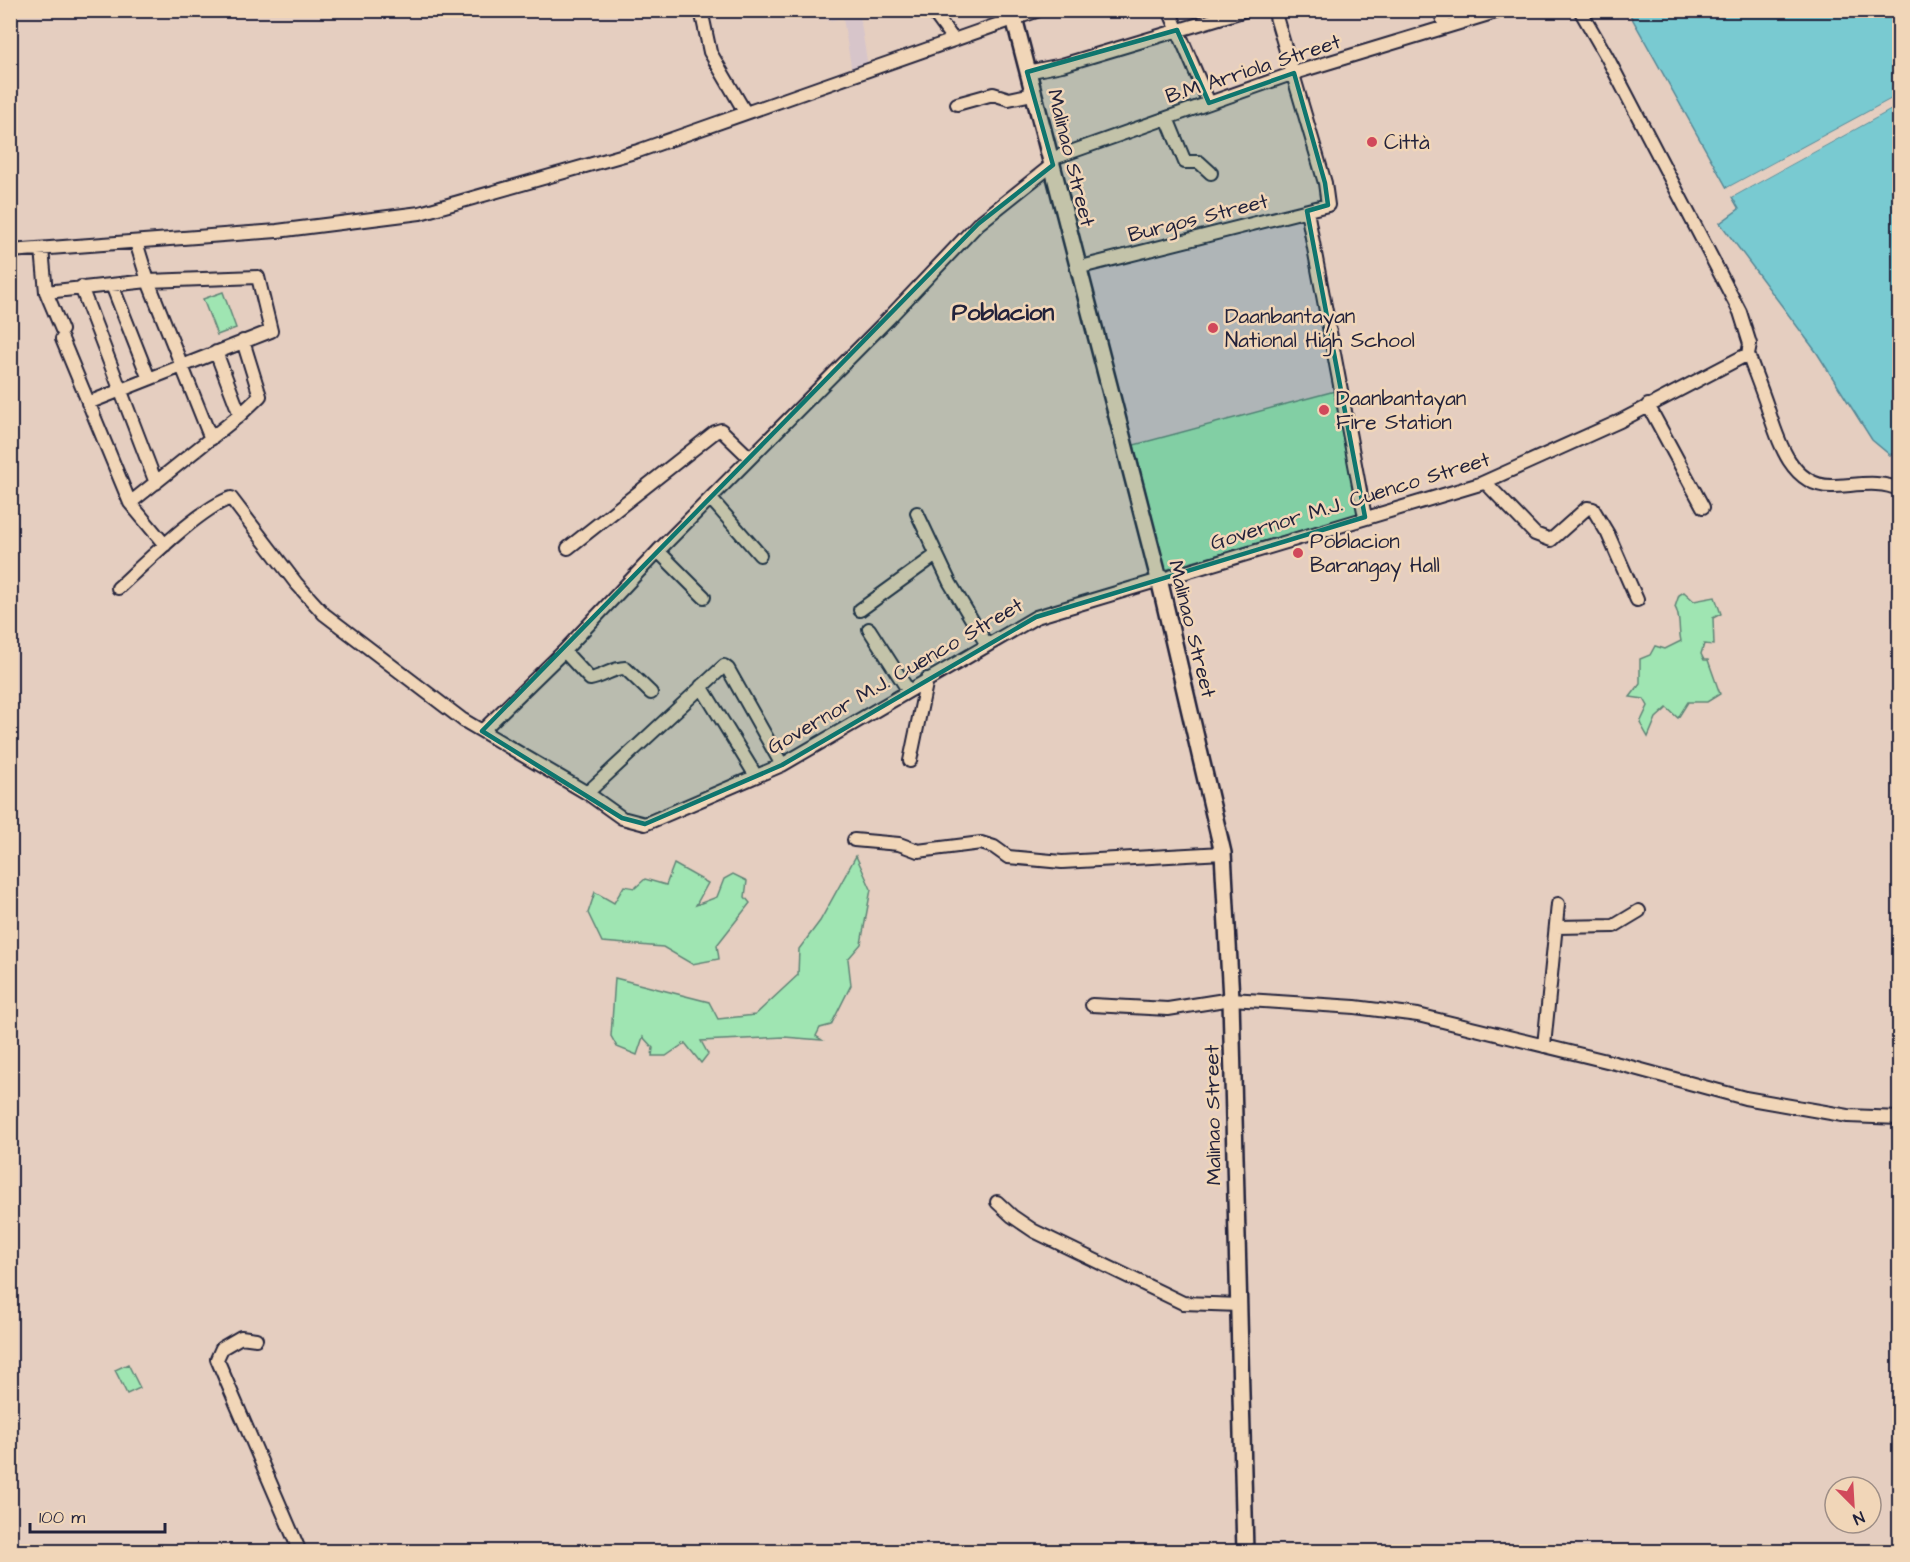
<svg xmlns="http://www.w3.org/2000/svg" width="1910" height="1562" viewBox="0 0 1910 1562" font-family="'Architects Daughter',sans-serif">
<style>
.built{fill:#d7c5ca}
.green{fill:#9fe5b2;stroke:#608476;stroke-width:1.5}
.water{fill:#79cad1;stroke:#568795;stroke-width:1.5}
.pier{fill:#e5cec0}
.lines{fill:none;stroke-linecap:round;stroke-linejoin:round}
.minor-casing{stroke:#22223b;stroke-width:16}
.major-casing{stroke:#22223b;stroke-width:20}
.minor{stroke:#f1d6b8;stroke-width:12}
.major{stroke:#f1d6b8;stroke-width:15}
.marked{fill:#0f766e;fill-opacity:0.2;stroke:#0f766e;stroke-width:4.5;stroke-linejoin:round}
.poi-dot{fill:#d1495b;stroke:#f1d6b8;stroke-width:2}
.labels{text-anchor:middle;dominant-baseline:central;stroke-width:5;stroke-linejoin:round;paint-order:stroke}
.street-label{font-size:21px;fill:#22223b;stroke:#f1d6b8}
.poi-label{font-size:21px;fill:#22223b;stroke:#f1d6b8;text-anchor:start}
.quarter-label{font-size:24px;font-weight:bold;fill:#22223b;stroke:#f1d6b8}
</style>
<rect width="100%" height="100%" fill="#e5cec0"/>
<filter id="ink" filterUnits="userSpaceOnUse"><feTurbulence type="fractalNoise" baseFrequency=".0167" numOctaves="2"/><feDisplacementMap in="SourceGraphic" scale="12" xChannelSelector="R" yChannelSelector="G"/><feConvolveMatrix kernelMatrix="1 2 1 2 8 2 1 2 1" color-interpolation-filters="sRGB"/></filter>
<g filter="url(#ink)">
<path class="built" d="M825 11H859L868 67 852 72 843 18 828 21Z
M1301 217 1335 391 1134 445 1087 265Z"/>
<path class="green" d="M223 292 236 328 217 335 203 299Z
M1335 391 1358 514 1165 570 1134 445Z
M1684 592 1694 601 1715 597 1721 614 1713 618 1714 645 1704 644 1701 654 1704 660H1708L1720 694 1707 702H1688L1678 718 1667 708 1656 718 1648 737 1640 723 1648 706 1644 699 1630 697 1640 684V659L1650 655 1655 646 1665 649 1681 641C1678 629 1681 617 1675 607L1679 595Z
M856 856 871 889 861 944 848 959 851 985 831 1025 820 1028 816 1036 822 1040 784 1037 701 1041 708 1054 701 1063 685 1043 666 1056H652L653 1048 643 1037 637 1055 617 1047 611 1036 615 978 709 1002 718 1019 755 1015 798 975 799 949 820 921Z
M674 864 708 883 696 905 717 897 724 879 733 874 747 881 745 897 750 903 717 945 719 959 692 964 663 947 602 942 588 913 595 892 614 903 624 886 635 888 645 879 666 885Z
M128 1364 140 1388 127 1394 115 1370Z"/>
<path class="water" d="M1628 11H1899V95L1727 188Z
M1899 105V450L1890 455 1872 440 1817 353 1720 223 1739 209 1732 197Z"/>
<path class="pier" d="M1899 95 1900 99 1729 191 1727 188Z
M1900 102 1899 105 1732 197 1730 194Z"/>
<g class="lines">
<defs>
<path id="minor" d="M701 10 710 52 745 112
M927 10 934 13 953 39
M1169 10 1209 103
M1440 10 1445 27
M1580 10 1607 57 1740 312 1750 344 1748 354
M1027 72 1062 65 1246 10
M957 104 993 94 1009 99 1033 94
M1167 118 1185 162H1199L1211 173
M1051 159 1294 73 1502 10
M1307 211 1365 517
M136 242 148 281 211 439
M42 249 46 292 62 330
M10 251 277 231 420 213 638 151 1039 10
M1077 268 1328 205 1325 183 1274 10
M112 285 149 379
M81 287 156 483
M46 292 148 281 258 277 271 331 88 403
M62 339 130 503 165 545
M216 352 240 415
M1648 405 1703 507
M1485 482 1535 534 1551 540 1587 508 1593 509 1608 534 1637 600
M711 499 760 555
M130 503 240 415 260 396 243 341
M917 513 950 583 987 645
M568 548 715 432 721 430 750 458
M658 551 704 597
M118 588C143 565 200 508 231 498L296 583 324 614 463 720 587 793 622 818 645 824 782 765 1036 617 1480 484 1620 421 1748 354C1754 371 1761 388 1767 406 1777 437 1790 486 1831 486 1853 486 1880 479 1900 490
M860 610 936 555
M869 629 908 690
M564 651 590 679C603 677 612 668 625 668L651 693
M701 686 756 776
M482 731 564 651 658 551 888 319 978 224 1052 165
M910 761 927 679
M587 793 724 666 728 669 782 765
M854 840 899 844 918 851 981 843 994 847 1008 857 1062 862 1223 853
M1556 927 1614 926 1639 911
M1092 1005 1168 1009 1231 999 1355 1007 1418 1015 1623 1065 1745 1098 1848 1116 1900 1118
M1544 1046 1558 904
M997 1202 1012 1216 1034 1231 1183 1303 1240 1305
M256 1339 241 1337 222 1348 217 1359 300 1552"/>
<path id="major" d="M1012 10 1159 579 1223 853 1231 999 1245 1552"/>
</defs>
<use href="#minor" class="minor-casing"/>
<use href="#major" class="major-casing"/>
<use href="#minor" class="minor"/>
<use href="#major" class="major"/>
</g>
</g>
<path class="marked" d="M1177 30 1209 103 1294 73 1325 183 1328 205 1307 211 1365 517 1036 617 782 765 645 824 622 818 482 731 978 224 1053 165 1027 72Z"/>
<g class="poi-dot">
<circle cx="1372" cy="142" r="6"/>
<circle cx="1213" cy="328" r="6"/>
<circle cx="1324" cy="410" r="6"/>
<circle cx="1298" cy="553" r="6"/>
</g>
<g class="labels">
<g class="street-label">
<text transform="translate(1253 69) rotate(-18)">B.M Arriola Street</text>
<text transform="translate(1071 158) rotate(76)">Malinao Street</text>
<text transform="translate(1198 218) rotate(-14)">Burgos Street</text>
<text transform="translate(1350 501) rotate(-17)">Governor M.J. Cuenco Street</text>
<text transform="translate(1192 629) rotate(76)">Malinao Street</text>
<text transform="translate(895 676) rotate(-30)">Governor M.J. Cuenco Street</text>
<text transform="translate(1213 1115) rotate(-91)">Malinao Street</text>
</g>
<g class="poi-label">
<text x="1384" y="142">Città</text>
<text x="1225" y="316">Daanbantayan<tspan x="1225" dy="24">National High School</tspan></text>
<text x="1336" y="398">Daanbantayan<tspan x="1336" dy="24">Fire Station</tspan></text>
<text x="1310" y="541">Poblacion<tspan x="1310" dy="24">Barangay Hall</tspan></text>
</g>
<g class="quarter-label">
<text x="1003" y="313">Poblacion</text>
</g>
</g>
<rect width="1910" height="1562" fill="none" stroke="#f1d6b8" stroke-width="36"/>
<rect x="18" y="18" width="1874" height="1526" fill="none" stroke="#22223b" stroke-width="2" filter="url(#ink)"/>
<g transform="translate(1853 1505) rotate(156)"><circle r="28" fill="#f1d6b8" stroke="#9e8e86" stroke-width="1.5"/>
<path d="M0-4.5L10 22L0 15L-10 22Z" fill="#d1495b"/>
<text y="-9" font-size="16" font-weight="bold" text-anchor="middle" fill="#22223b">N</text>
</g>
<path d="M30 1523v9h135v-9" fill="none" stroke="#22223b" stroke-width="3"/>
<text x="39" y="1523" font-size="18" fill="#22223b" stroke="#f1d6b8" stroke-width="4.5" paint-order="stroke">100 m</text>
</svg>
